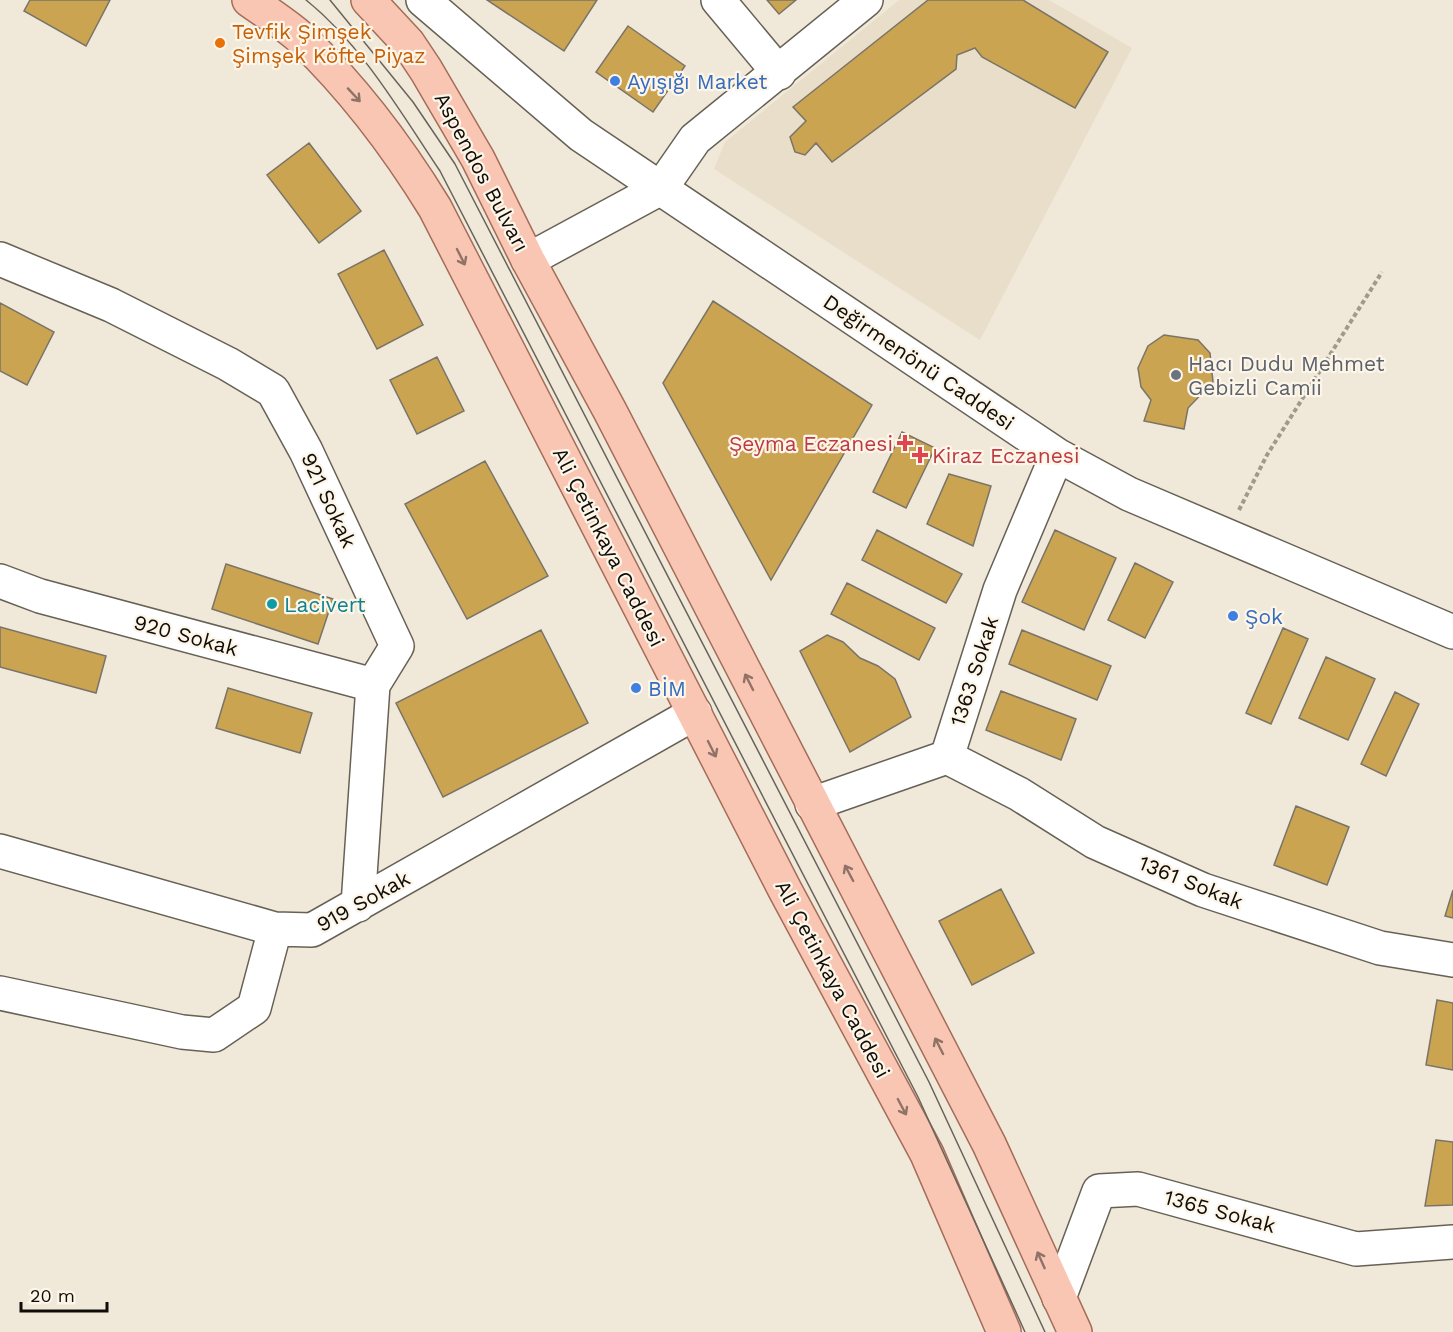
<svg xmlns="http://www.w3.org/2000/svg" width="1453" height="1332" viewBox="0 0 1453 1332" font-family="'Work Sans',sans-serif">
<style>
.built{fill:#e9dec9}
.building{fill:#cba452;stroke:#7a7467;stroke-width:1.5}
.lines{fill:none;stroke-linecap:round;stroke-linejoin:round}
.minor-casing{stroke:#676155;stroke-width:36}
.major-casing{stroke:#a56d58;stroke-width:36}
.path{stroke:#9f998e;stroke-width:4;stroke-dasharray:4.5 3;stroke-linecap:butt}
.minor{stroke:#fff;stroke-width:33}
.major{stroke:#f9c6b4;stroke-width:33}
.tram{stroke:#68635b;stroke-width:1.5}
.oneway{stroke:#907367}
.food-dot{fill:#e8710a;stroke:#fdf6e8;stroke-width:2}
.shop-dot{fill:#3f7fe0;stroke:#fdf6e8;stroke-width:2}
.worship-dot{fill:#6b7280;stroke:#fdf6e8;stroke-width:2}
.health-dot{fill:#e0444e;stroke:#fdf6e8;stroke-width:2}
.culture-dot{fill:#0f9aa8;stroke:#fdf6e8;stroke-width:2}
.labels{text-anchor:middle;dominant-baseline:central;stroke-width:4.5;stroke-linejoin:round;paint-order:stroke}
.food-label{font-size:21px;fill:#c56008;stroke:#fdf6e8;text-anchor:start}
.shop-label{font-size:21px;fill:#366cbe;stroke:#fdf6e8;text-anchor:start}
.street-label{font-size:21px;fill:#100d09;stroke:#fdf6e8}
.worship-label{font-size:21px;fill:#5b616d;stroke:#fdf6e8;text-anchor:start}
.health-label{font-size:21px;fill:#be3a42;stroke:#fdf6e8;text-anchor:end}
.culture-label{font-size:21px;fill:#0d838f;stroke:#fdf6e8;text-anchor:start}
</style>
<rect width="100%" height="100%" fill="#f0e9da"/>
<path class="built" d="M899 0H1049L1132 48 980 340 714 169 725 142Z"/>
<path class="building" d="M30 0H110L86 46 24 11Z
M487 0H597L564 51Z
M767 0H796L779 14Z
M928 0H1023L1108 52 1075 108 982 57 975 48 957 55 956 69 832 162 816 143 805 155 795 152 790 137 806 121 793 107Z
M628 26 685 66 653 112 596 72Z
M309 143 361 211 319 243 267 175Z
M384 250 423 325 377 349 338 274Z
M713 301 872 405 771 580 663 383Z
M0 303 54 332 27 385 0 371Z
M1164 335 1198 340 1210 353 1213 382 1188 408 1184 429 1144 421 1151 400 1141 387 1138 368 1148 346Z
M437 357 464 411 417 434 390 380Z
M902 432 935 448 906 508 873 492Z
M485 461 548 576 467 619 405 504Z
M949 474 991 486 973 546 927 524Z
M877 530 962 574 946 603 862 560Z
M1055 530 1116 558 1084 630 1022 602Z
M1135 563 1173 582 1145 638 1108 620Z
M226 564 333 599 318 644 212 609Z
M847 583 935 628 919 660 831 614Z
M0 627 106 656 96 693 0 667Z
M1283 628 1308 639 1271 724 1246 713Z
M541 630 588 723 443 797 396 703Z
M1022 630 1111 666 1097 700 1009 664Z
M827 635 843 642 860 658 878 666 895 679 911 717 850 752 800 651Z
M1326 657 1375 679 1348 740 1299 718Z
M228 688 312 713 300 753 216 728Z
M1001 691 1076 719 1061 760 986 730Z
M1395 692 1419 704 1386 776 1361 764Z
M1296 806 1349 827 1327 885 1274 865Z
M1001 889 1034 953 972 985 939 921Z
M1453 890V918L1445 916Z
M1437 1000 1453 1003V1070L1426 1065Z
M1436 1140 1453 1142V1205L1425 1206Z"/>
<g class="lines">
<defs>
<path id="minor" d="M423 0 581 135 1057 455 1129 494 1453 632
M718 0 779 73
M0 259 111 305 228 364 273 391 306 451 397 646 373 685 358 905
M528 260 661 188 695 139 866 0
M0 581 40 596 373 685
M947 757 1019 794 1095 842 1203 890 1380 948 1453 960
M812 804 947 757 1000 590 1057 455
M0 851 275 929 312 930 695 713
M0 993 182 1032 214 1035 254 1008 275 929
M1059 1298 1099 1191 1138 1189 1356 1249 1453 1242"/>
<path id="major" d="M249 0C266 12 285 24 301 38 353 88 397 146 435 208L785 890 927 1154 1004 1332
M368 0 408 43 426 70 478 159 528 260 610 411 989 1144 1075 1332"/>
</defs>
<use href="#minor" class="minor-casing"/>
<use href="#major" class="major-casing"/>
<path class="path" d="M1239 510 1267 455 1382 272"/>
<use href="#minor" class="minor"/>
<use href="#major" class="major"/>
<path class="tram" d="M306 0C362 45 401 113 440 171L918 1097 1025 1332
M330 0 413 102 455 164 929 1082 1045 1332"/>
</g>
<defs><path id="oneway-shaft" d="M-6 0H5M1.5-3L5.5 0L1.5 3" fill="none" stroke-width="1.6" stroke-linecap="round" stroke-linejoin="round" transform="scale(1.5)"/></defs>
<g class="oneway">
<use href="#oneway-shaft" transform="translate(354 95) rotate(47)"/>
<use href="#oneway-shaft" transform="translate(461 257) rotate(63)"/>
<use href="#oneway-shaft" transform="translate(749 682) rotate(-117)"/>
<use href="#oneway-shaft" transform="translate(712 749) rotate(63)"/>
<use href="#oneway-shaft" transform="translate(849 873) rotate(-118)"/>
<use href="#oneway-shaft" transform="translate(939 1046) rotate(-117)"/>
<use href="#oneway-shaft" transform="translate(902 1107) rotate(62)"/>
<use href="#oneway-shaft" transform="translate(1041 1260) rotate(-114)"/>
</g>
<circle class="food-dot" cx="220" cy="43" r="6"/>
<g class="shop-dot">
<circle cx="615" cy="81" r="6"/>
<circle cx="1233" cy="616" r="6"/>
<circle cx="636" cy="688" r="6"/>
</g>
<circle class="worship-dot" cx="1176" cy="375" r="6"/>
<g class="health-dot">
<path d="M902 434h6v6h6v6h-6v6h-6v-6h-6v-6h6z"/>
<path d="M917 446h6v6h6v6h-6v6h-6v-6h-6v-6h6z"/>
</g>
<circle class="culture-dot" cx="272" cy="604" r="6"/>
<g class="labels">
<g class="food-label">
<text x="232" y="31">Tevfik Şimşek<tspan x="232" dy="24">Şimşek Köfte Piyaz</tspan></text>
</g>
<g class="shop-label">
<text x="627" y="81">Ayışığı Market</text>
<text x="1245" y="616">Şok</text>
<text x="648" y="688">BİM</text>
</g>
<g class="street-label">
<text transform="translate(482 172) rotate(62)">Aspendos Bulvarı</text>
<text transform="translate(919 362) rotate(34)">Değirmenönü Caddesi</text>
<text transform="translate(329 500) rotate(65)">921 Sokak</text>
<text transform="translate(609 547) rotate(63)">Ali Çetinkaya Caddesi</text>
<text transform="translate(186 635) rotate(15)">920 Sokak</text>
<text transform="translate(974 671) rotate(-72)">1363 Sokak</text>
<text transform="translate(1191 882) rotate(22)">1361 Sokak</text>
<text transform="translate(363 901) rotate(-29)">919 Sokak</text>
<text transform="translate(833 979) rotate(62)">Ali Çetinkaya Caddesi</text>
<text transform="translate(1220 1211) rotate(15)">1365 Sokak</text>
</g>
<g class="worship-label">
<text x="1188" y="363">Hacı Dudu Mehmet<tspan x="1188" dy="24">Gebizli Camii</tspan></text>
</g>
<g class="health-label">
<text x="893" y="443">Şeyma Eczanesi</text>
<text x="932" y="455" text-anchor="start">Kiraz Eczanesi</text>
</g>
<g class="culture-label">
<text x="284" y="604">Lacivert</text>
</g>
</g>
<path d="M21 1302v9h86v-9" fill="none" stroke="#100d09" stroke-width="3"/>
<text x="30" y="1302" font-size="18" fill="#100d09" stroke="#fdf6e8" stroke-width="4.5" paint-order="stroke">20 m</text>
</svg>
